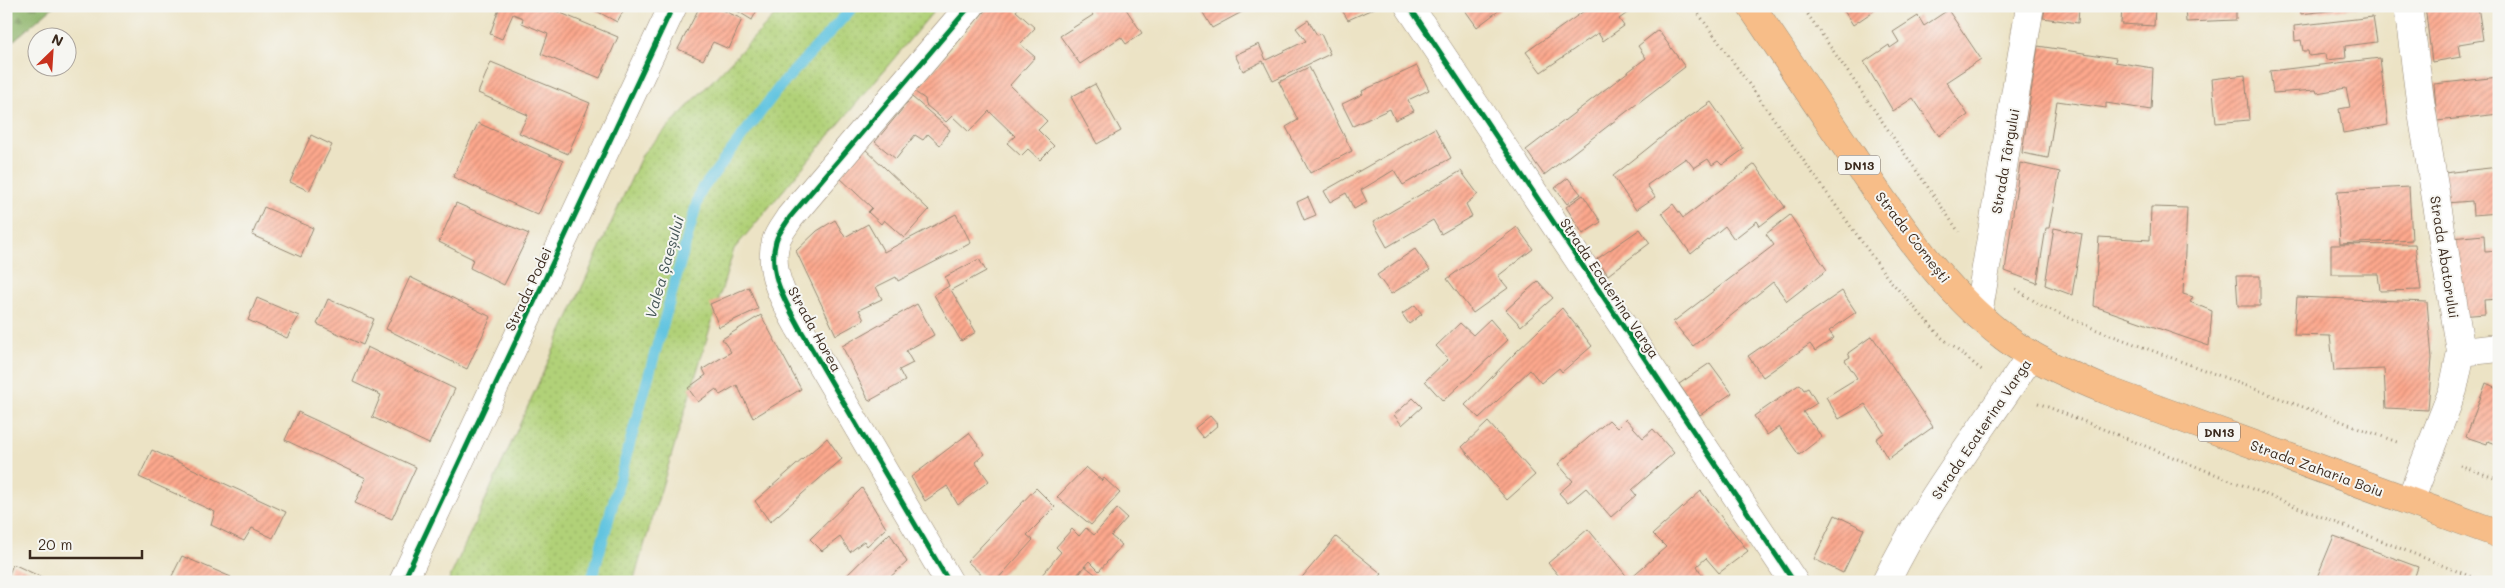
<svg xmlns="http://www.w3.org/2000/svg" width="2505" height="588" viewBox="0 0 2505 588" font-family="Mali,sans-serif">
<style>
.grass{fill:url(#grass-dots);stroke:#767e4b}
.forest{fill:url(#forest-firs);stroke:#646e43}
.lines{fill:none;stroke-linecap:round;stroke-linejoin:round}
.stream{stroke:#62c4e0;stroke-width:11}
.building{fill:url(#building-hatch)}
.minor-casing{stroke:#948672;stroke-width:29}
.tertiary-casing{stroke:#948672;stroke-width:29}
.trunk-casing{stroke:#948672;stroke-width:29}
.path{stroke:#948672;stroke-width:3;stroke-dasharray:1 4;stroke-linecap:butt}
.minor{stroke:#fff;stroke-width:28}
.tertiary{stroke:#fff;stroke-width:28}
.trunk{stroke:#f7bd88;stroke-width:28}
.cycleway-casing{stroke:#f6f6f2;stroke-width:8}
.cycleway{stroke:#00873e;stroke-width:5}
.labels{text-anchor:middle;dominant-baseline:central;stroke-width:4;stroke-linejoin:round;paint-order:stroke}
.shield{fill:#f6f6f2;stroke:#73675e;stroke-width:1}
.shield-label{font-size:12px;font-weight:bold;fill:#3b2a1e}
.street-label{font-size:14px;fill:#3b2a1e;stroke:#f6f6f2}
.water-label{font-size:15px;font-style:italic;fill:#475858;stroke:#f6f6f2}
</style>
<defs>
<pattern id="grass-dots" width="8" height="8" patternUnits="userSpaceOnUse" patternTransform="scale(1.25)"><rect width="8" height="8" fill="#b1d178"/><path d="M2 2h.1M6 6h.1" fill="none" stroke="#99b467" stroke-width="1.8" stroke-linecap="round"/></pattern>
<pattern id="forest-firs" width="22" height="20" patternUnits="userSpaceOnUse" patternTransform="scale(1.25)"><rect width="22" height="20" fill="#8cb368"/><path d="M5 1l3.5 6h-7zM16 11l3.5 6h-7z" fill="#749255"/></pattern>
<pattern id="building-hatch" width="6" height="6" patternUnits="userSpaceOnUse" patternTransform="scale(1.25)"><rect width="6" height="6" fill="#fda88d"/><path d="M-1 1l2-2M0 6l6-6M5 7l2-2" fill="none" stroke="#ce8973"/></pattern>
</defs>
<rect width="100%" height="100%" fill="#f6f6f2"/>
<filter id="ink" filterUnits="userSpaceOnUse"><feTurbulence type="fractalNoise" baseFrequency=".02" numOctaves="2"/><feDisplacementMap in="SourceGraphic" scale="10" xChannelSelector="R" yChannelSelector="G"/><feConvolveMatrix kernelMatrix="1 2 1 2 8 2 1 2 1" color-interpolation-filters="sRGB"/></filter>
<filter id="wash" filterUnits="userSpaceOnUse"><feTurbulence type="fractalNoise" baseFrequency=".0096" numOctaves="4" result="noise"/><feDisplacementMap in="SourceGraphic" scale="20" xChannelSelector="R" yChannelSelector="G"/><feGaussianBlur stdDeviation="1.12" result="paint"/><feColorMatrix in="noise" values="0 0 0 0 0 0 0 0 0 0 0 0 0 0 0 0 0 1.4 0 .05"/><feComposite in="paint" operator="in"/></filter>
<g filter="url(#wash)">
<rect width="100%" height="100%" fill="#ece3c5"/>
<path class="grass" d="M784 6H938L734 249 633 582H448L643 153Z"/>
<path class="forest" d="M6 6H54L6 47Z"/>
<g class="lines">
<path class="stream" d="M591 582 700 192 781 85 854 6"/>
</g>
<g id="blocks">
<path class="building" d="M500 6H544L618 37 600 78 541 54 548 34 522 23 523 18 513 14 502 39 490 34Z
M587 6H626L617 22Z
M700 6H714L742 19 729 49 713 42 703 60 678 49Z
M729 6H756L758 8 752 20Z
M989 6H1020L1016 11 1035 28 1020 44 1035 57 1010 85 1047 121 1038 130 1054 146 1040 160 1028 149 1021 156 1007 143 1015 136 989 111 969 132 952 116 946 122 926 105 925 99 915 92Z
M1087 6H1124L1142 33 1126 44 1121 37 1080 64 1060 36 1093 15Z
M1199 6H1253L1212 28Z
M1379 6 1348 20 1340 7 1341 6Z
M1462 6H1505L1477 27Z
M1581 6H1637L1619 19 1624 26 1603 41 1598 33 1541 72 1526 52 1584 11Z
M1841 6H1881L1853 25Z
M2046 6H2089V9L2079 7 2078 23 2043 18Z
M2122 6H2155L2154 26 2121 24Z
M2185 6H2236V20L2186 22Z
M2300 6H2360V7L2301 14Z
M2425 6H2478L2483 40 2459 44 2461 57 2432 62Z
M1948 10 1981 59 1946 82 1968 115 1939 136 1913 98 1893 111 1864 62 1889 45 1890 48 1899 42 1893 32 1918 16 1924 26Z
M2373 17 2377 42 2345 46 2346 58 2326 60 2325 54 2309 56 2308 51H2303L2301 40 2295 41 2294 26Z
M1308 20 1317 35 1321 34 1330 54 1273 81 1263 61 1243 71 1235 55 1259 44 1266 60 1297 45 1306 41 1296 28Z
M1658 30 1685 67 1544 175 1526 150 1646 58 1638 46Z
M2038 46 2116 58 2115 62 2153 68 2151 110 2106 103V108L2057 101 2048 158 2022 153Z
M2380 58 2388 125 2343 133 2339 109 2350 107 2346 88 2317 93 2316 90 2273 93 2270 71Z
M491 62 590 103 568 154 519 133 528 115 478 93Z
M1417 66 1429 90 1408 100 1414 111 1395 120 1390 109 1353 126 1342 104 1363 94 1362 91Z
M1309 67 1352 151 1310 173 1286 127 1298 120 1279 82Z
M2245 75 2249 120 2216 123 2212 79Z
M2499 77V114L2437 121 2434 84Z
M1095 84 1121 131 1097 144 1071 97Z
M912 97 950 130 940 145 928 134 923 140 915 135 896 159 875 142Z
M1711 102 1744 149 1722 165 1718 161 1712 165 1708 159 1694 168 1686 158 1647 185 1655 197 1636 210 1613 176 1668 132Z
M478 123 563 161 538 215 453 177Z
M1435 128 1451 158 1403 185 1394 170 1361 190 1367 202 1354 209 1346 193 1330 202 1324 191Z
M311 135 332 145 309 191 290 182Z
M863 147 929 210 904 238 884 220 881 224 868 212 872 208 839 177Z
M2020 163 2060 172 2049 228H2046L2037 283 2005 271Z
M1755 164 1785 207 1760 226 1757 221 1734 239 1725 226 1691 254 1662 213 1673 204 1683 218Z
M2499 167V213L2473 215 2472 201 2446 203 2444 173Z
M1461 171 1478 194 1466 204 1472 216 1441 234 1433 220 1387 247 1373 222Z
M1568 178 1581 194 1567 204 1555 188Z
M2409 187 2412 240 2340 244 2337 191Z
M1583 195 1601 222 1583 234 1566 207Z
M1308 197 1316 215 1304 220 1297 202Z
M456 203 529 234 504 285 470 268 473 259 439 242Z
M264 207 313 228 301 257 252 235Z
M2151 207 2187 208 2183 294 2193 297 2190 302 2212 311 2209 346 2094 306 2099 237 2150 240Z
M956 214 971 243 898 281 896 277 876 287 882 299 859 310 864 320 836 335 796 251 817 231 835 220 845 237 868 224 884 252Z
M1790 215 1827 270 1787 301 1773 282 1693 346 1673 322 1774 245 1766 234Z
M1517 227 1533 249 1498 276 1508 288 1473 313 1447 279Z
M2054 228 2082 234 2072 295 2045 285Z
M1640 229 1650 243 1608 275 1597 259Z
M2484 235 2485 251 2499 250V299L2484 300 2485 314 2460 316 2451 238Z
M2415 244 2421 290 2380 291 2378 274H2331V245Z
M1415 249 1430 270 1391 294 1377 275Z
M979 259 986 271 951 290 976 332 961 341 934 295 949 286 945 277Z
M2236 276H2260V306H2238Z
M410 277 491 317 467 369 386 329Z
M1538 281 1553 298 1521 326 1506 310Z
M749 287 758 309 719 327 710 304Z
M1842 291 1856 312 1829 331 1834 338 1815 351 1810 344 1763 377 1748 356Z
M2297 297 2427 302 2432 358 2428 410 2386 408 2384 369 2334 371 2330 336 2294 335Z
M257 298 299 316 287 338 248 320Z
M328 299 374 319 363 345 317 324Z
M917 304 934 335 906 351 913 363 899 370 905 381 869 401 842 346Z
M1415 305 1422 314 1409 324 1402 314Z
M1562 308 1592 346 1562 372 1559 368 1541 383 1530 370 1479 418 1465 405 1515 353Z
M761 315 801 389 753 418 737 385 720 395 716 389 698 402 688 388 706 375 703 369 731 352 722 339Z
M1490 319 1508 340 1443 401 1425 381 1448 359 1436 346 1460 323 1473 335Z
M1872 336 1933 427 1888 459 1876 439 1884 433 1865 404 1839 419 1826 397 1857 378 1845 360 1850 357 1848 353Z
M367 347 455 389 429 444 372 417 381 395 353 382Z
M1710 363 1732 393 1700 415 1679 384Z
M2486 383 2499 389V445L2488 441 2487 444 2466 437Z
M1800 384 1804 390 1808 388 1817 403 1803 412 1822 437 1799 455 1779 427 1767 435 1754 416Z
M1413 398 1422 407 1402 425 1394 415Z
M298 412 416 467 392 519 355 503 366 478 285 440Z
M1210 416 1218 425 1203 438 1195 428Z
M1626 419 1643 438 1653 429 1674 453 1632 490 1636 495 1611 517 1586 488 1568 503 1559 493 1573 481 1558 464 1609 420 1617 428Z
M1488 422 1535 475 1507 500 1462 447Z
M969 433 985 454 975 462 989 481 958 505 947 486 925 501 911 477Z
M827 438 842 459 770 522 755 501Z
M152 450 286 512 273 538 252 528 244 541 211 525 215 512 139 477Z
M1086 467 1102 481 1104 478 1120 493 1091 525 1057 497Z
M862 488 886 528 867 546 864 541 850 552 840 537 822 551 810 539Z
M1036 488 1055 507 1027 535 1033 540 995 582H989L967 561Z
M1701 491 1748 551 1719 573 1706 558 1697 566 1706 582H1564L1548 563 1588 529 1629 579 1666 547 1653 534Z
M1117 509 1127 518 1111 536 1122 545 1099 571 1089 561 1071 582H1036L1061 552 1056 547 1072 529 1079 536 1086 528 1094 535Z
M1835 515 1864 529 1843 573 1814 559Z
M890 533 907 562 888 579 890 582H840Z
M2334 536 2418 567 2413 582H2315Z
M1336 537 1382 574 1375 582H1298Z
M182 556 231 577 230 582H169Z
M13 564 52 582H6Z
M1085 566 1105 582H1074Z"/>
</g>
</g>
<g filter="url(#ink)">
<use href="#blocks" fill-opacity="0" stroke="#948672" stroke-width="1"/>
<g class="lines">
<defs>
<path id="minor" d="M1409 6 1794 582
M2408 6 2420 100 2461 352 2453 390 2410 501
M1978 315 2030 6
M2461 352 2499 348
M403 582 673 6
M949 582 799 327C785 301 767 272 776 241 778 233 786 224 790 217L970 6"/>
<path id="tertiary" d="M1886 582C1925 501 1982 430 2031 355"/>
<path id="trunk" d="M1751 6C1785 57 1819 107 1853 157 1897 222 1942 289 2004 337 2034 360 2070 375 2105 390L2499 534"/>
</defs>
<use href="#minor" class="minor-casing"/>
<use href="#tertiary" class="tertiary-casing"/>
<use href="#trunk" class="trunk-casing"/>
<path class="path" d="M1693 6 1887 277 1941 337 1982 370
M1802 6 1959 232
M2016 289 2042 306 2097 330 2397 442
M2038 403 2484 582
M2460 465 2499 480"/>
<use href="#minor" class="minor"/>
<use href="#tertiary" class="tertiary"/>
<use href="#trunk" class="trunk"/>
<defs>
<path id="cycleway" d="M1409 6 1794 582
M403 582 673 6
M949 582 799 327C785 301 767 272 776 241 778 233 786 224 790 217L970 6"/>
</defs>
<use href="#cycleway" class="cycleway-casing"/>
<use href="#cycleway" class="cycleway"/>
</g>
</g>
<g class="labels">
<g class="shield">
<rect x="1838" y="155.5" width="42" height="19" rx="4"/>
<rect x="2198" y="422.5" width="42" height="19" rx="4"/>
</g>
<g class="shield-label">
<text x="1859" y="165">DN13</text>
<text x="2219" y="432">DN13</text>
</g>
<g class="street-label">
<text transform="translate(2005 161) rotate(-80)">Strada Târgului</text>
<text transform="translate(1913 237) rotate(52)">Strada Cornești</text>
<text transform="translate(2445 257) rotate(81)">Strada Abatorului</text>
<text transform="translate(1610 288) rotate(56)">Strada Ecaterina Varga</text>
<text transform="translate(528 289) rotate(-65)">Strada Podei</text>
<text transform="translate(815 329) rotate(61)">Strada Horea</text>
<text transform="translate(1981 429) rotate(-56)">Strada Ecaterina Varga</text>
<text transform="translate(2317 468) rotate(20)">Strada Zaharia Boiu</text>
</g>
<g class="water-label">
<text transform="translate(664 267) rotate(-74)">Valea Șaeșului</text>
</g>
</g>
<rect width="2505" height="588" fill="none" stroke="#f6f6f2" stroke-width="25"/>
<g transform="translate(52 52) rotate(25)"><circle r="24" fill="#f6f6f2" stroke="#aba49d"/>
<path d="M0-4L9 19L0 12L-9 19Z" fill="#c8321e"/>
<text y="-8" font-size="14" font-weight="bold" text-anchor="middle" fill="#3b2a1e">N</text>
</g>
<path d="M30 550v8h112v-8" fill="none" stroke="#3b2a1e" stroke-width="2.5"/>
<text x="38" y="550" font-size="15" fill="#3b2a1e" stroke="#f6f6f2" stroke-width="4" paint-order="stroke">20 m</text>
</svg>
